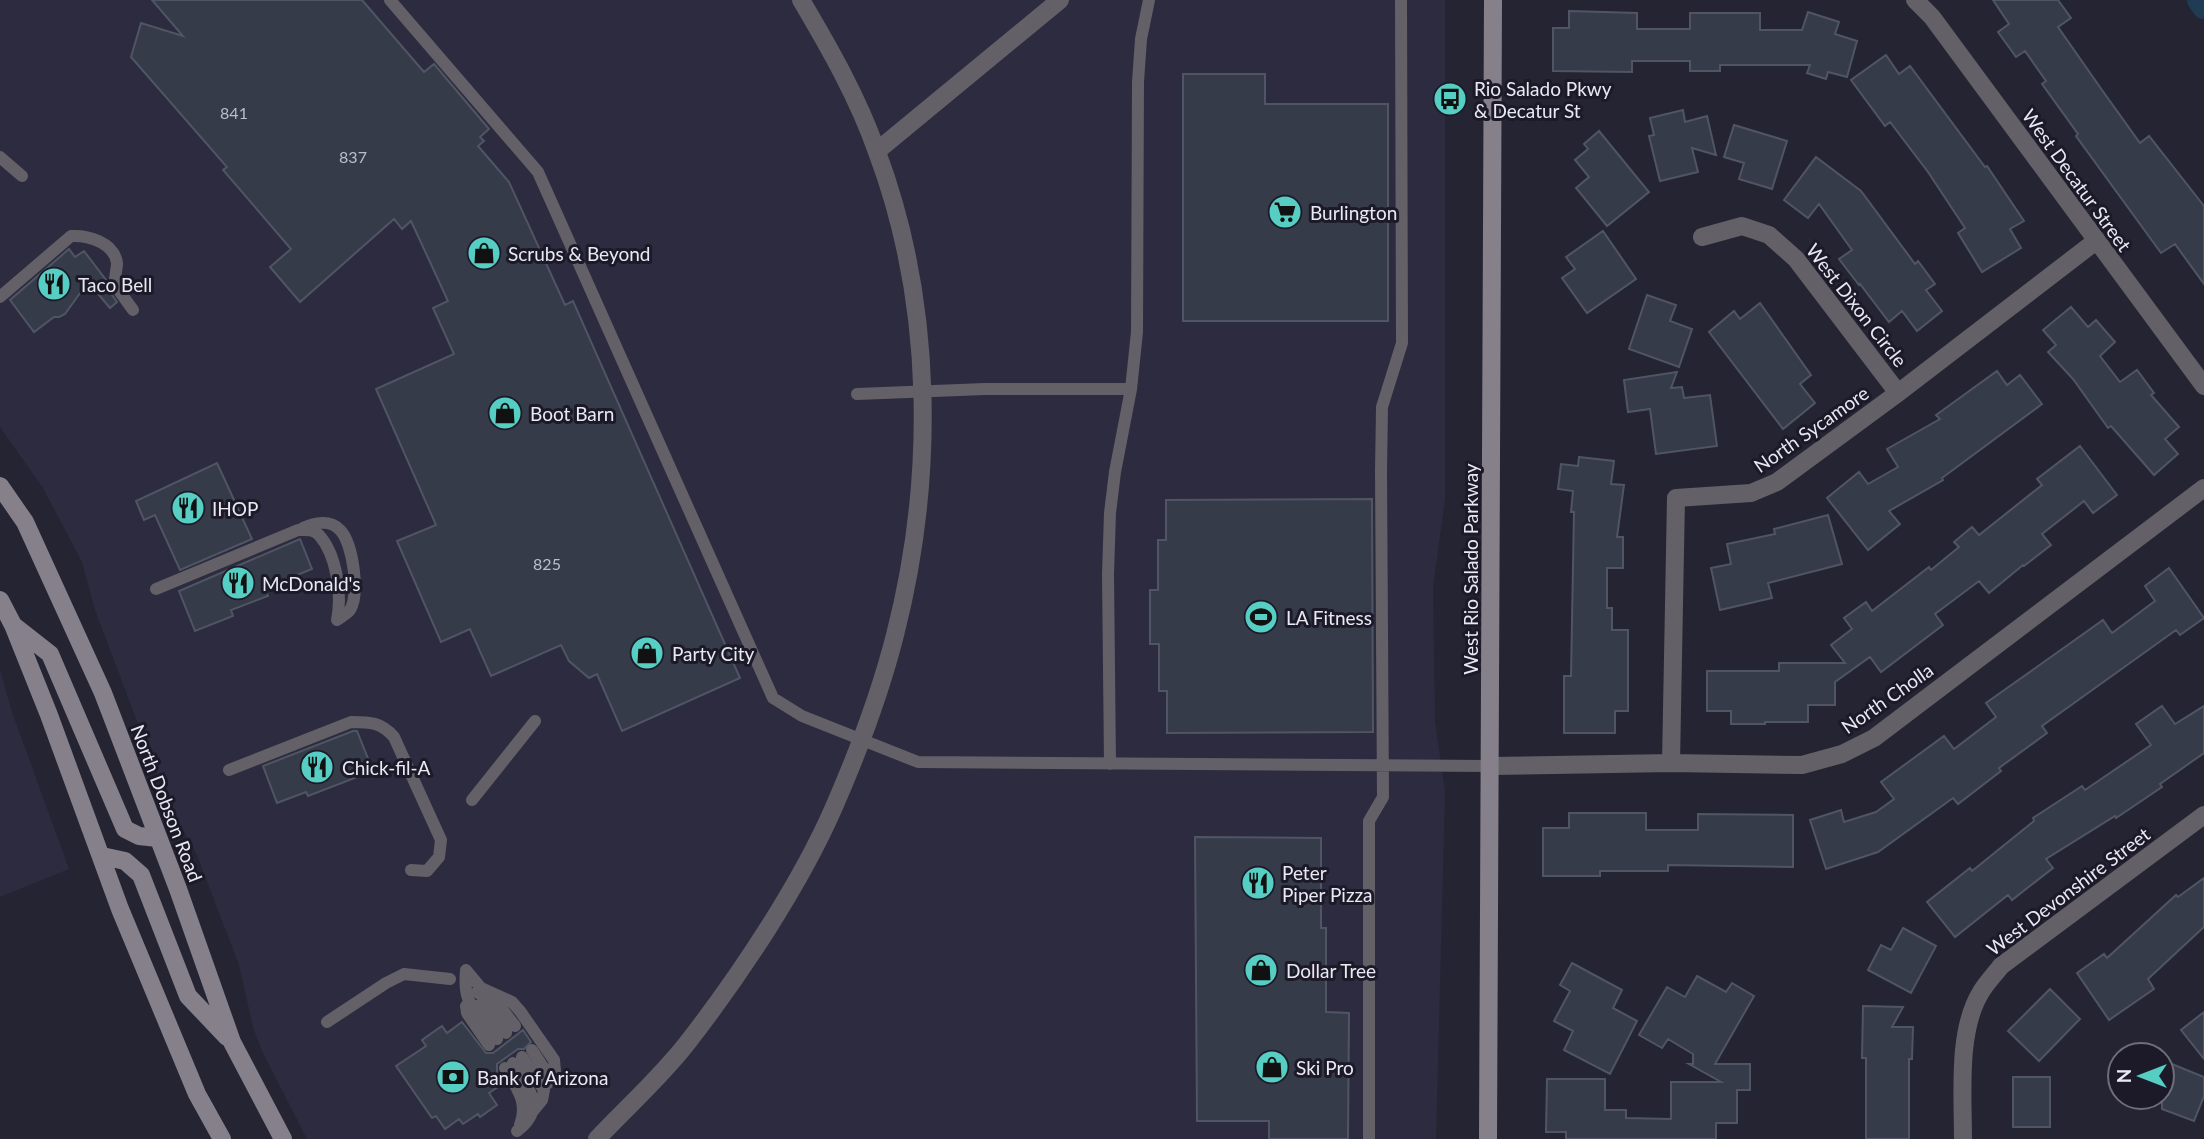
<svg xmlns="http://www.w3.org/2000/svg" width="2204" height="1139" viewBox="0 0 2204 1139" font-family="Lato,sans-serif">
<style>
.built{fill:#2d2b3f}
.lines{fill:none;stroke-linecap:round;stroke-linejoin:round}
.canal{stroke:#203b54;stroke-width:24}
.building{fill:#363b49;stroke:#505564;stroke-width:2}
.lane{stroke:#636067;stroke-width:12}
.street{stroke:#636067;stroke-width:18}
.secondary{stroke:#86808b;stroke-width:18}
.labels{text-anchor:middle;dominant-baseline:central;stroke-width:6;stroke-linejoin:round;paint-order:stroke}
.number-label{font-size:16px;fill:#bcbec8}
.poi-label{font-size:19px;fill:#e9e9f3;stroke:#1c1a28;text-anchor:start}
.street-label{font-size:19px;fill:#e9e9f3;stroke:#1c1a28}
</style>
<rect width="100%" height="100%" fill="#252432"/>
<path class="built" d="M0 0H1445V499L1433 587 1435 721 1445 792 1436 1139H307L262 1051 253 1027 239 965 197 855 168 803 95 610 82 562 43 488 0 427Z
M0 670 12 712 69 869 0 897Z"/>
<g class="lines">
<path class="canal" d="M2199 0 2204 7"/>
</g>
<path class="building" d="M152 0H362L424 72 434 64 489 129 480 137 484 141 478 146 509 182 565 305 573 301 740 678 622 731 597 674 589 678 569 661 561 645 491 676 470 629 441 642 397 541 436 525 376 389 454 354 433 308 448 301 411 221 402 229 394 219 300 302 270 267 291 249 223 170 227 167 131 57 141 23 183 36Z
M1993 0H2058L2071 18 2058 27 2102 90 2140 143 2149 136 2204 206V284L2175 244 2161 253 2076 136 2078 134 2042 84 2046 81 2025 51 2016 57 1998 32 2009 24Z
M1569 11 1637 13V29H1690V13H1760V30H1802L1808 12 1839 22 1835 34 1857 41 1847 77 1828 72 1826 79 1807 73 1810 65H1720V71H1690V61H1632V72L1553 71V28H1569Z
M1886 55 1899 74 1910 66 1985 167 1987 166 2024 221 2010 229 2021 248 1982 272 1958 233 1965 228 1928 172 1890 122 1885 126 1851 80Z
M1183 74H1265V104H1388V321H1183Z
M1683 110 1685 122 1707 116 1716 155 1692 148 1698 172 1660 181 1649 136 1654 135 1650 118Z
M1734 125 1787 141 1772 189 1739 179 1744 163 1724 157Z
M1599 131 1649 192 1607 226 1576 188 1589 177 1575 160 1588 149 1584 144Z
M1816 157 1861 191 1915 264 1918 261 1935 284 1926 290 1942 311 1917 331 1902 311 1889 322 1860 284 1859 285 1839 259 1852 250 1819 204 1808 218 1784 200Z
M1603 231 1636 279 1587 313 1562 278 1575 269 1566 257Z
M69 249 75 257 84 251 106 280 108 289 117 302 110 308 88 282 65 314 59 317H54L34 332 10 300Z
M1647 295 1676 305 1670 321 1692 329 1679 367 1629 349Z
M1760 303 1811 375 1800 384 1815 403 1783 429 1709 332 1734 311 1740 319Z
M2071 307 2088 327 2096 320 2115 342 2100 356 2120 382 2137 370 2154 393 2151 395 2179 427 2165 439 2178 454 2154 475 2111 426 2108 428 2073 379 2048 352 2056 345 2043 330Z
M1997 371 2007 385 2020 375 2042 404 1942 478 1943 480 1889 511 1900 524 1868 550 1827 498 1859 472 1868 484 1898 467 1887 449 1940 419 1936 415Z
M1677 372 1671 388 1682 387 1684 398 1710 395 1717 446 1656 454 1650 409 1628 412 1624 380Z
M2080 446 2117 495 2093 513 2084 501 2042 534 2051 545 2024 566 2023 565 1989 593 1979 581 1935 614 1943 625 1881 672 1870 657 1835 682V705H1808V722H1765V724H1731V711H1707V671H1779V663H1845L1831 645 1852 629 1844 618 1866 602 1872 611 1929 567 1931 570 1959 547 1954 542 1972 527 1979 535 2042 485 2037 479Z
M1579 457 1614 461 1611 484 1624 485 1617 537H1623V568H1607V608H1612V630H1628V711H1615V733H1564V676H1571L1574 512H1571L1573 491 1558 489 1561 464 1578 466Z
M217 463 252 539 180 570 155 515 144 520 136 501Z
M1372 499 1373 732 1167 733V691H1159V644H1150V590H1158V540H1166V500Z
M1828 515 1842 564 1768 583 1772 598 1720 610 1711 568 1731 564 1727 544 1775 534 1774 529Z
M300 539 312 569 265 588 268 596 231 610 233 616 195 631 179 591Z
M2169 568 2204 618 2180 635 2176 630 2042 726 2047 733 1999 768 2001 771 1958 804 1953 798 1878 852 1826 869 1810 820 1841 810 1844 822 1876 812 1894 799 1881 782 1944 736 1954 749 1996 717 1986 703 2103 620 2112 633 2155 601 2145 586Z
M2162 706 2175 724 2204 706V753L2160 784 2162 787 2116 818 2115 816 2046 859 2053 868 2012 900 2008 895 1955 937 1927 902 1970 868 1972 871 2034 821 2033 818 2082 786 2085 790 2151 745 2136 724Z
M353 731H357L373 771 308 796 306 792 277 803 263 766Z
M1569 813H1646V830H1698V814L1793 815V867L1668 865V871H1600V876H1543V828H1569Z
M1195 837 1321 838V928H1326V1012L1349 1013 1348 1139H1269V1121H1197Z
M2204 878V927L2148 979 2154 989 2109 1020 2077 973 2104 954 2107 958 2176 895 2178 897Z
M1903 928 1936 946 1911 993 1868 970 1881 945 1891 950Z
M1572 963 1622 990 1613 1008 1637 1021 1610 1074 1564 1050 1573 1031 1554 1021 1570 991 1560 985Z
M1697 976 1726 992 1732 983 1754 996 1715 1064H1750V1090H1737V1123H1716V1139H1566V1132H1546L1547 1079H1605V1110H1626V1118L1671 1119V1082H1721L1689 1064H1693V1054L1668 1039 1662 1048 1639 1035 1667 987 1685 997Z
M2050 989 2080 1019 2039 1061 2008 1031Z
M1863 1006 1903 1007 1892 1027H1913L1912 1059H1909V1139H1866V1058H1862Z
M2204 1012V1059L2181 1030Z
M462 1022 486 1053H493L523 1030 531 1042 524 1049H518L497 1064V1072L504 1083 489 1093 497 1105 480 1117 478 1114 463 1124 459 1119 445 1129 436 1116 432 1118 396 1066 426 1046 422 1040 442 1026 447 1033Z
M2162 1060 2204 1077V1096L2194 1121 2162 1109Z
M2013 1077H2050V1127H2013Z"/>
<g class="lines">
<path class="lane" d="M390 0 538 172 773 698 802 716 918 762 1490 766
M0 157 22 176
M0 297 71 236C87 235 114 242 117 263 117 270 114 278 115 285L133 310
M857 394 985 389H1131
M303 528C314 523 330 519 340 530 353 543 360 594 350 610 347 614 341 617 337 620
M156 589 298 530C306 530 313 529 319 535 337 555 342 595 337 620
M1110 764 1108 574 1110 513 1115 472 1131 389 1137 332 1138 82 1141 39 1149 0
M229 770 351 722C370 722 381 722 394 737L441 840 439 857 427 871 411 870
M472 800 535 721
M466 970 481 988 512 1002 520 1011 554 1060 555 1071 550 1078
M466 970C462 1014 481 1006 497 1039
M477 992 502 1009 515 1026
M479 1005 497 1019 506 1033
M466 1006 467 1013 489 1045
M327 1022 386 983 404 974 450 979
M532 1050 550 1078 547 1084
M522 1057 544 1090 542 1100 533 1111
M513 1063C529 1089 547 1108 517 1131
M505 1068C516 1087 529 1102 520 1125
M1369 1139V821L1383 797 1381 471 1382 407 1402 343 1401 0"/>
<path class="street" d="M1915 0 1932 17 2204 386
M877 151 1060 0
M1702 237 1742 226 1769 235 1796 259 1898 393
M1671 763 1676 498 1751 493 1777 482 1898 393 2096 241
M1490 766 1671 763 1802 765 1842 754 1874 738 2204 488
M597 1139C627 1107 661 1077 688 1042 740 975 800 885 834 807 858 752 880 694 895 635 935 479 934 304 877 152 858 98 830 49 801 0
M1963 1139C1963 1095 1957 1030 1981 992 1986 983 1995 974 2001 966L2204 815"/>
<path class="secondary" d="M0 486 25 522 103 693 178 889 232 1042 283 1139
M0 600 13 625 49 715 120 909 197 1094 222 1139
M13 625 50 654 125 829 139 836 158 838
M102 856 125 861 141 875 188 996 227 1037
M1488 1139 1493 0"/>
</g>
<defs>
<symbol id="bus-disc" viewBox="-11 -11 22 22"><circle r="9.5" fill="#56cec3" stroke="#1c1a28"/><path d="M-5-6H5V4H4V6H2V4H-2V6H-4V4H-5ZM-3.5-4V0h7V-4ZM-3.5 1.2v1.5H-2V1.2ZM2 1.2v1.5H3.5V1.2Z" fill="#111"/></symbol>
<symbol id="supermarket-disc" viewBox="-11 -11 22 22"><circle r="9.5" fill="#56cec3" stroke="#1c1a28"/><path d="M-6-5.5h2.5l.6 2H6L4.5 2H-2.5L-4.4-4H-6ZM-1.5 3.2a1.3 1.3 0 1 0 .1 0ZM3 3.2a1.3 1.3 0 1 0 .1 0Z" fill="#111"/></symbol>
<symbol id="shop-disc" viewBox="-11 -11 22 22"><circle r="9.5" fill="#56cec3" stroke="#1c1a28"/><path d="M-5-2.5h2.3a2.7 3.5 0 0 1 5.4 0H5L5.5 6h-11ZM-1.5-2.5h3a1.5 2.3 0 0 0-3 0Z" fill="#111"/></symbol>
<symbol id="restaurant-disc" viewBox="-11 -11 22 22"><circle r="9.5" fill="#56cec3" stroke="#1c1a28"/><path d="M-5-6h1v4h1v-4h1v4h1v-4h1v5L-1.5 .5V6h-2V.5L-5-1ZM5-6V6H3V1.5H1.5Q1.5-4 5-6Z" fill="#111"/></symbol>
<symbol id="stadium-disc" viewBox="-11 -11 22 22"><circle r="9.5" fill="#56cec3" stroke="#1c1a28"/><path d="M0-5a6.5 5 0 1 0 0 10a6.5 5 0 1 0 0-10ZM-3.5-1.8h7v3.6h-7Z" fill="#111"/></symbol>
<symbol id="bank-disc" viewBox="-11 -11 22 22"><circle r="9.5" fill="#56cec3" stroke="#1c1a28"/><path d="M-6-4H6V4H-6ZM0-2.3a2.3 2.3 0 1 0 0 4.6a2.3 2.3 0 1 0 0-4.6Z" fill="#111"/></symbol>
</defs>
<g fill-rule="evenodd">
<use href="#bus-disc" x="1431" y="80" width="38" height="38"/>
<use href="#supermarket-disc" x="1266" y="193" width="38" height="38"/>
<use href="#shop-disc" x="465" y="234" width="38" height="38"/>
<use href="#restaurant-disc" x="35" y="265" width="38" height="38"/>
<use href="#shop-disc" x="486" y="394" width="38" height="38"/>
<use href="#restaurant-disc" x="169" y="489" width="38" height="38"/>
<use href="#restaurant-disc" x="219" y="564" width="38" height="38"/>
<use href="#stadium-disc" x="1242" y="598" width="38" height="38"/>
<use href="#shop-disc" x="628" y="634" width="38" height="38"/>
<use href="#restaurant-disc" x="298" y="748" width="38" height="38"/>
<use href="#restaurant-disc" x="1239" y="864" width="38" height="38"/>
<use href="#shop-disc" x="1242" y="951" width="38" height="38"/>
<use href="#shop-disc" x="1253" y="1048" width="38" height="38"/>
<use href="#bank-disc" x="434" y="1058" width="38" height="38"/>
</g>
<g class="labels">
<g class="number-label">
<text x="234" y="112">841</text>
<text x="353" y="156">837</text>
<text x="547" y="563">825</text>
</g>
<g class="poi-label">
<text x="1474" y="88">Rio Salado Pkwy<tspan x="1474" dy="22">&amp; Decatur St</tspan></text>
<text x="1310" y="212">Burlington</text>
<text x="508" y="253">Scrubs &amp; Beyond</text>
<text x="78" y="284">Taco Bell</text>
<text x="530" y="413">Boot Barn</text>
<text x="212" y="508">IHOP</text>
<text x="262" y="583">McDonald's</text>
<text x="1286" y="617">LA Fitness</text>
<text x="672" y="653">Party City</text>
<text x="342" y="767">Chick-fil-A</text>
<text x="1282" y="872">Peter<tspan x="1282" dy="22">Piper Pizza</tspan></text>
<text x="1286" y="970">Dollar Tree</text>
<text x="1296" y="1067">Ski Pro</text>
<text x="477" y="1077">Bank of Arizona</text>
</g>
<g class="street-label">
<text transform="translate(2077 180) rotate(54)">West Decatur Street</text>
<text transform="translate(1857 305) rotate(52)">West Dixon Circle</text>
<text transform="translate(1811 429) rotate(-35)">North Sycamore</text>
<text transform="translate(1470 569) rotate(-90)">West Rio Salado Parkway</text>
<text transform="translate(1887 698) rotate(-35)">North Cholla</text>
<text transform="translate(167 803) rotate(69)">North Dobson Road</text>
<text transform="translate(2068 891) rotate(-37)">West Devonshire Street</text>
</g>
</g>
<g transform="translate(2141 1076) rotate(270)"><circle r="33" fill="#1c1a28" stroke="#6e6d79" stroke-width="2"/>
<path d="M0-5L12 26L0 18L-12 26Z" fill="#56cec3"/>
<text y="-10" font-size="19" font-weight="bold" text-anchor="middle" fill="#e9e9f3">N</text>
</g>
</svg>
